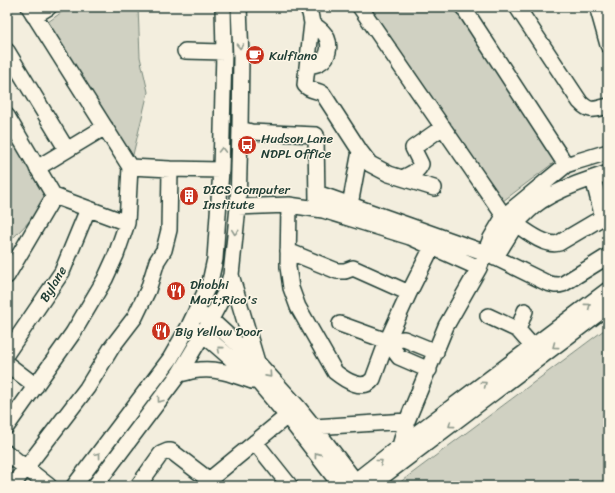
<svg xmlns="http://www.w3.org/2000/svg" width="615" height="493" viewBox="0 0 615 493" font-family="Sriracha,sans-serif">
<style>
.green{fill:#d0d1c2;stroke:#78877b}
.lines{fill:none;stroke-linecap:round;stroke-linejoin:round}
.minor-casing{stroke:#1f3d34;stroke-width:18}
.minor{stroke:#fcf5e5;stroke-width:15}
.oneway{stroke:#8e998c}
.labels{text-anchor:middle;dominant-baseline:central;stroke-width:3;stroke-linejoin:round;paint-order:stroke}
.poi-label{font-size:13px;fill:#1f3d34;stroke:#fcf5e5;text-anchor:start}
.street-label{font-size:13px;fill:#1f3d34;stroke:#fcf5e5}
</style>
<rect width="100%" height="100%" fill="#f3eede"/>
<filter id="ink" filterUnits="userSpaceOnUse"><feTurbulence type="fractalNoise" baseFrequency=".025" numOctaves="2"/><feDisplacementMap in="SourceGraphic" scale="8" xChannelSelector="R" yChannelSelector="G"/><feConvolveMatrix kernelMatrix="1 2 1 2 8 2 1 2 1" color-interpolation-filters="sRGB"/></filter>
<g filter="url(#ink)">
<path class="green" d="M69 7H138L140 57 148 92 131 163 48 22Z
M365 7H465L568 152 503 201Z
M7 131 54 196 13 238 7 241Z
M608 327V486H395Z"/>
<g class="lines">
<defs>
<path id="minor" d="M29 7 130 167
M307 7 310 13 312 23 305 85C310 92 317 89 323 94L360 151 370 164 389 174 434 188
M360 7 504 216
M463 7 566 165
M517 7 580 102C590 113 595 109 608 106
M599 7V13L608 45
M34 16 49 7
M7 51 67 150
M185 51 224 52
M308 66C311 65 314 65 317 64 331 58 332 41 322 31 319 28 315 26 312 23
M7 116 54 196
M240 129 251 132 316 135 317 202
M37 168 105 127
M402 178C409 175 418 172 421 164L413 148 443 127
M317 193 486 253 547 283C553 285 557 286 563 284L608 256
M289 205 288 267 291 288 298 307 335 372C345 380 363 392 373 379L387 341
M350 205 360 151
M238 207 289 205 323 210 410 237 479 268
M516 224C523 216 532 207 541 201 557 191 575 184 593 178
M288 251 337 271H345L353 268 409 293 387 341 340 324
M495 258 516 224C527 232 546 247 559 243L598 220 601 216V210L593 178 608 173
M231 275 257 362
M7 276 54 196 127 223
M409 293 432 247
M202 315 210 319 257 362 297 406 314 427 359 486
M488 316 518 330 533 347
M195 329 203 334 259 383 287 416 341 486
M518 330 525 311
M7 353 62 272 88 209
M7 364 36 386
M429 370 399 357 387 341 404 339 436 352
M179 374C186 373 193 370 200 370 218 368 235 375 252 381
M7 426 73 333 105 279 116 255 127 223 130 167 170 169 221 170
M314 427 407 421
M255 442 290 486
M7 453 49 486
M400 463V446L407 421 446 326 479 268 491 238 504 216 566 165 575 162 608 152
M12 486 87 388 112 347 135 317 148 290 157 261 164 250 169 230 170 169
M74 486 170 359 189 326 210 282 215 259 221 170 224 52 223 7
M95 486 179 374 203 334 226 291 231 275 238 207 240 129 241 57 239 7
M138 486 161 454 168 451H171L209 480
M204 486 209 480 287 416
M349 486 400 446 608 290
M370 486 608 306"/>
</defs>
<use href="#minor" class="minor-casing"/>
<use href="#minor" class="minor"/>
</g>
<defs><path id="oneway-chevron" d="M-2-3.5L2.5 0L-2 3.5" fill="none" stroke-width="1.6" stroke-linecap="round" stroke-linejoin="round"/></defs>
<g class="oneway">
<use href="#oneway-chevron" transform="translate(240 46) rotate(88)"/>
<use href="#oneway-chevron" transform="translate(222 150) rotate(-89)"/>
<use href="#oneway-chevron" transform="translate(235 232) rotate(96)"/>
<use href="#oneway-chevron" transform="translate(588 306) rotate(-37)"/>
<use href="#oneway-chevron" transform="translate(555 346) rotate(143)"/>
<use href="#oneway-chevron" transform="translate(220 349) rotate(-139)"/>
<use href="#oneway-chevron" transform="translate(269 375) rotate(48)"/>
<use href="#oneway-chevron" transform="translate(484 384) rotate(-37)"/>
<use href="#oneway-chevron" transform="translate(160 400) rotate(127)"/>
<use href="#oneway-chevron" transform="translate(451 425) rotate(143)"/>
<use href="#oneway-chevron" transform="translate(98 455) rotate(-53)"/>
<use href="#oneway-chevron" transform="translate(317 455) rotate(-127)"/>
<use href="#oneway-chevron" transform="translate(380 462) rotate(-38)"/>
</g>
</g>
<defs>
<symbol id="cafe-disc" viewBox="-11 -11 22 22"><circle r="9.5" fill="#c8321e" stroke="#fcf5e5"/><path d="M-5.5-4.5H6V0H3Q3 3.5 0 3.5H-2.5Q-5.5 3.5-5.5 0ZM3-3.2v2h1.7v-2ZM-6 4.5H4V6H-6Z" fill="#fff"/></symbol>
<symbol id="bus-disc" viewBox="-11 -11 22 22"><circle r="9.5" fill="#c8321e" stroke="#fcf5e5"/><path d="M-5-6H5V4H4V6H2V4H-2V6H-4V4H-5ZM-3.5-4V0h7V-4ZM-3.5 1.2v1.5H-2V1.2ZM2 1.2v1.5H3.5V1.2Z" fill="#fff"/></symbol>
<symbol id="building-disc" viewBox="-11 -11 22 22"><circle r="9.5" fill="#c8321e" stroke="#fcf5e5"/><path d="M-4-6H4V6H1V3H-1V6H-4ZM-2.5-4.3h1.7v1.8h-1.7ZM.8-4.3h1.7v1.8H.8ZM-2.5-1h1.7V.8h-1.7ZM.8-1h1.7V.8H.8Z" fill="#fff"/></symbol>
<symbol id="restaurant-disc" viewBox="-11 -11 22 22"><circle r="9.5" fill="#c8321e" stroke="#fcf5e5"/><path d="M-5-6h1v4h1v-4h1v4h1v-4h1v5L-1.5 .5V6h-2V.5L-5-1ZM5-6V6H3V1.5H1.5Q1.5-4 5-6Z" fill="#fff"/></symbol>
</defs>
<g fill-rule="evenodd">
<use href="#cafe-disc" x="244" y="44" width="22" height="22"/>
<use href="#bus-disc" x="236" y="134" width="22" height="22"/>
<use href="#building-disc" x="178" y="185" width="22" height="22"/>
<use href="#restaurant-disc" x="165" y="280" width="22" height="22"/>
<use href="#restaurant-disc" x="150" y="320" width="22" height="22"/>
</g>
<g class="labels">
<g class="poi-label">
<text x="269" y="55">Kulfiano</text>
<text x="261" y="138">Hudson Lane<tspan x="261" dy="15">NDPL Office</tspan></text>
<text x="203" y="189">DICS Computer<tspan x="203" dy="15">Institute</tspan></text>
<text x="190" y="284">Dhobhi<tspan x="190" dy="15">Mart;Rico's</tspan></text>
<text x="175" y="331">Big Yellow Door</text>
</g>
<g class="street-label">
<text transform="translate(53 284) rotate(-59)">Bylane</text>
</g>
</g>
<rect width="615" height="493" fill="none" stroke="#fcf5e5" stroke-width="24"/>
<rect x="12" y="12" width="591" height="469" fill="none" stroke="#1f3d34" stroke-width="1.5" filter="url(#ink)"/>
</svg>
